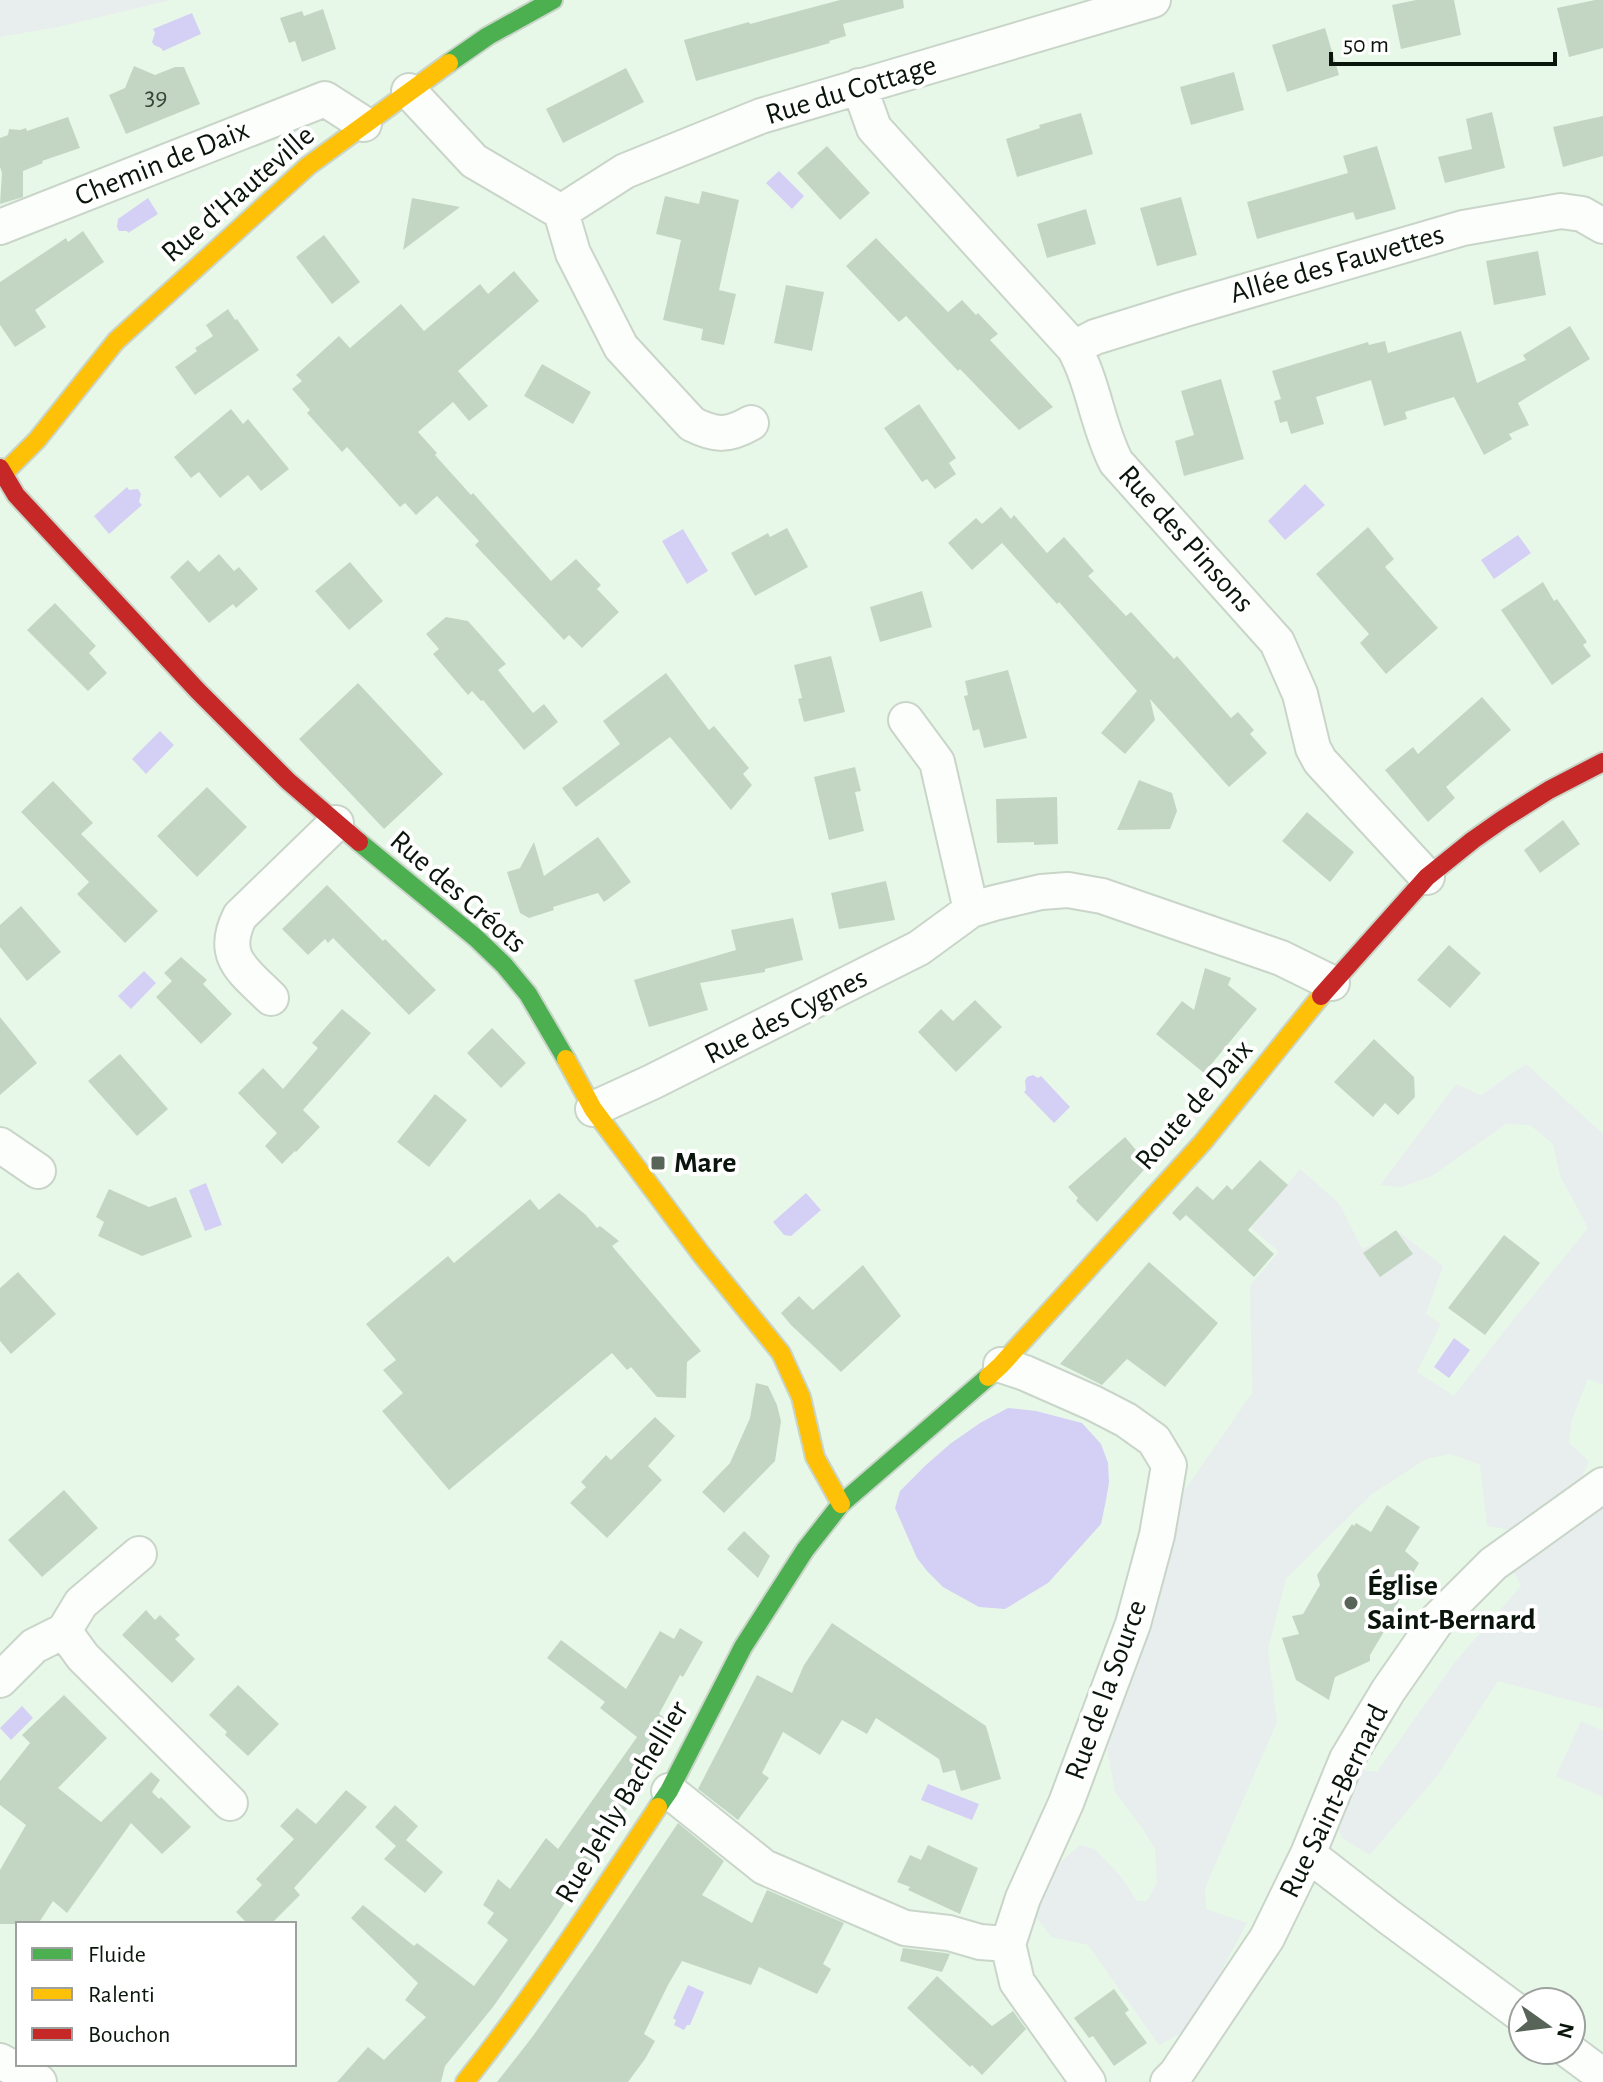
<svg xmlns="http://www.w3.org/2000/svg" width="1603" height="2082" viewBox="0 0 1603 2082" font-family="'Alegreya Sans',sans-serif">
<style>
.green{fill:#e8eeee}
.water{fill:#d4cff4}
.building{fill:#c3d6c4}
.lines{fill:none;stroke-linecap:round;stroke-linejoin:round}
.street-casing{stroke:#c9d5c9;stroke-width:38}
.fast-casing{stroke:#c9d5c9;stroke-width:22}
.slow-casing{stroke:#c9d5c9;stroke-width:22}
.jam-casing{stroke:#c9d5c9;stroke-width:22}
.street{stroke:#fcfefc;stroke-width:34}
.fast{stroke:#4caf50;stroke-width:18}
.slow{stroke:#ffc107;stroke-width:18}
.jam{stroke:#c62828;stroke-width:18}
.poi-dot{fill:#586458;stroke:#fff;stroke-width:3}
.labels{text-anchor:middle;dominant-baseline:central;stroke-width:8;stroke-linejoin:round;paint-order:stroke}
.number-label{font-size:26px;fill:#384539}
.street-label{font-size:30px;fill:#0a150b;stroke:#fff}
.poi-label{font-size:30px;font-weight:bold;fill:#0a150b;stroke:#fff;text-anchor:start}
</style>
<rect width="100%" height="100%" fill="#e8f8e8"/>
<path class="green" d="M0 0H171L58 27 0 37Z
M1526 1064 1603 1134V1385L1588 1379 1572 1419 1569 1443 1589 1461 1577 1489 1512 1530 1487 1526 1480 1465 1451 1454 1426 1459 1372 1494 1286 1579 1268 1649 1277 1722 1205 1888 1206 1909 1247 1923 1190 2029 1159 2045 1088 1945 1051 1937 1035 1916 1057 1865 1080 1845 1095 1849 1123 1879 1137 1901H1147L1157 1882 1155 1849 1142 1828 1115 1792 1107 1749 1138 1651 1182 1494 1252 1393 1250 1285 1279 1252 1251 1228 1300 1169 1339 1203 1362 1249 1399 1232 1443 1266 1426 1314 1441 1324 1417 1372 1454 1396 1505 1330 1588 1228 1560 1176 1553 1144 1530 1125 1506 1124 1432 1176 1402 1187 1380 1185 1456 1084 1481 1095Z
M1603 1497V1709L1498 1681 1437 1776 1370 1855 1342 1838 1334 1818 1356 1769 1377 1772 1454 1663 1521 1586 1509 1562Z
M1581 1721 1603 1731V1797L1556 1776Z"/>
<path class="water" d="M192 13 201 34 163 51 161 48 154 45 152 42 155 33 153 29Z
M779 171 804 196 792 209 766 183Z
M148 198 158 214 128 233 127 231H119L117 227 118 219Z
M1305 484 1325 505 1285 540 1268 521Z
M127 487 129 490 138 489 141 494 139 502 142 505 109 534 94 516Z
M683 529 708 571 687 584 662 541Z
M1518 535 1531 553 1494 579 1481 560Z
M160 731 174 745 146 774 132 759Z
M144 971 156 983 131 1009 118 996Z
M1033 1075 1038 1078 1041 1076 1070 1107 1054 1123 1024 1092 1026 1090 1025 1081 1027 1077Z
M206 1183 222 1225 205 1231 189 1190Z
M806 1193 821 1210 791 1236 784 1235 773 1222Z
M1454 1338 1470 1350 1449 1378 1434 1367Z
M1008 1408 1036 1411 1082 1423 1101 1444 1108 1463 1109 1482 1106 1500 1101 1524 1048 1583 1005 1609 979 1607 943 1587 927 1571 917 1558 895 1508 900 1491 926 1465 950 1444 980 1423Z
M22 1706 33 1718 11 1740 0 1728Z
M928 1784 979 1804 972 1820 921 1800Z
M688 1985 704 1992 690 2025H687L684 2030 674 2025 676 2020 673 2018Z"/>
<path class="building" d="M840 0H903L904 8 843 24 846 36 829 41 830 43 696 81 684 40 749 22 750 24Z
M1416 0H1454L1461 35 1401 49 1392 5Z
M1595 0H1603V48L1569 57 1557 8Z
M323 9 336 49 302 62 295 41 289 43 280 18 302 11 304 16Z
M1325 28 1339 75 1287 92 1272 45Z
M134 66 155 75 175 67H184L200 104 126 134 109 95 125 88Z
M626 68 644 102 563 143 546 109Z
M1234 72 1244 110 1191 125 1180 87Z
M1492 112 1505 168 1445 183 1438 157 1472 149 1466 119Z
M1081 113 1093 154 1017 177 1006 139 1040 128 1039 125Z
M1603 116V156L1563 167 1553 127Z
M68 117 80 148 42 161 43 163 23 171V197L0 204 2 173 0 167V138L8 135 9 129 20 130 26 128 27 131Z
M827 146 870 193 840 220 797 173Z
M1377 146 1396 209 1356 220 1353 212 1257 239 1247 202 1348 173 1343 156Z
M702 191 739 200 719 290 736 294 724 345 701 340 703 329 663 320 681 240 656 234 665 196 699 204Z
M1181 197 1197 255 1157 266 1140 208Z
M412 198 460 207 403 250Z
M1086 209 1096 244 1047 258 1037 224Z
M83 231 104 262 35 310 46 327 15 347 0 325V282L66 238 68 242Z
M324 235 360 282 332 304 296 257Z
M876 238 948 312 962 300 976 315 978 313 998 334 990 340 1053 407 1019 430 960 369 958 371 906 316 899 322 846 266Z
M1538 251 1546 295 1494 305 1486 261Z
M514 271 539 301 458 371 488 406 469 421 453 402 418 432 437 453 435 455 471 495 473 493 551 581 576 559 601 585 597 589 619 612 582 648 569 635 564 640 475 545 479 541 437 496 416 515 405 503 400 507 347 447 342 452 307 413 310 410 292 389 302 381 296 375 339 336 350 348 401 304 424 331 480 284 488 294Z
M786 285 824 292 812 351 774 343Z
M228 309 235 320 237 319 259 350 195 395 175 367 197 351 195 348 213 336 206 325Z
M1570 326 1590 359 1518 403 1529 425 1509 434 1512 439 1484 455 1454 397 1405 412 1407 419 1384 426 1371 380 1316 397 1324 424 1291 434 1287 421 1280 423 1274 401 1281 399 1272 371 1368 342 1369 345 1385 341 1388 353 1461 331 1477 383 1526 360 1523 355Z
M542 364 591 392 573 424 524 396Z
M1221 379 1244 459 1184 476 1175 441 1194 435 1181 391Z
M919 404 956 458 949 463 956 474 935 489 927 479 922 482 884 428Z
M231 409 243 424 248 419 289 469 261 491 248 475 220 498 199 472 191 478 174 457Z
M1001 507 1011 519 1014 515 1047 553 1064 537 1094 571 1088 576 1126 616 1131 612 1174 659 1177 656 1231 718 1238 712 1254 730 1250 734 1267 753 1229 787 1150 699 1155 720 1125 754 1101 733 1137 691 1059 602 1057 604 1002 543 972 570 948 543 976 518 982 524Z
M1368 527 1394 559 1385 567 1438 628 1386 674 1360 643 1369 634 1316 574Z
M787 528 808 567 755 596 731 553 768 533 770 537Z
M219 554 234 571 239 567 258 589 236 608 233 604 209 623 170 577 188 560 199 572Z
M350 562 383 601 349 630 315 591Z
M1543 582 1554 601 1557 599 1587 642 1583 645 1591 656 1552 685 1501 610Z
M922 591 932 627 880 642 870 607Z
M55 603 96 646 89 653 107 673 88 691 27 630Z
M446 617 468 621 506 664 498 670 533 713 544 704 558 722 524 750 483 700 481 701 472 691 468 695 433 654 439 649 426 634Z
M831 656 845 712 804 722 798 699 802 698 794 665Z
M1008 670 1027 738 984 748 979 729 973 731 964 696 968 695 965 681Z
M666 673 709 730 714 726 749 768 743 774 752 785 731 810 670 737 576 807 562 788 620 744 603 721Z
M358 683 443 774 384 829 299 739Z
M1482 697 1511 730 1446 787 1455 798 1428 822 1385 770 1413 747 1418 754Z
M855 767 861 791 855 792 864 831 829 840 814 777Z
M1139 780 1172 793 1177 811 1170 829 1117 830Z
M53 781 93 823 81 834 158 911 125 943 77 894 89 882 21 812Z
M207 787 247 827 197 877 157 836Z
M1057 797 1058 844 1034 845V842L997 843 996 799Z
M1307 812 1354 852 1330 882 1282 841Z
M1563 820 1580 844 1540 873 1524 850Z
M598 837 631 882 604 902 598 893 553 907 554 910 529 918 520 913 507 872 520 868 534 842 544 876Z
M886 881 895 920 839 929 831 893Z
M327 885 383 941 385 939 436 990 409 1015 333 938 328 943 325 939 308 955 282 929Z
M21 906 61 952 27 981 0 947V925Z
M793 918 803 960 765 969V972L700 983 708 1010 649 1027 634 980 736 950 731 930Z
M1449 945 1481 973 1450 1008 1417 980Z
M181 957 207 980 203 984 232 1014 201 1044 156 997 172 981 164 973Z
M1205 968 1231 978 1228 985 1257 1009 1204 1073 1156 1034 1182 1001 1194 1010Z
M975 1000 1002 1027 956 1072 918 1032 941 1009 953 1021Z
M342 1009 371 1033 303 1110 320 1127 296 1152 295 1151 282 1164 265 1146 277 1133 238 1093 263 1068 283 1089 318 1048 312 1043Z
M0 1017 37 1063 0 1095Z
M492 1028 526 1063 501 1088 467 1053Z
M1374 1039 1414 1077 1415 1097 1398 1115 1385 1103 1373 1117 1334 1082Z
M120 1054 168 1109 137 1136 88 1081Z
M435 1094 467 1120 429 1167 397 1142Z
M1125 1137 1141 1156 1153 1146 1160 1152 1097 1222 1076 1201 1078 1198 1068 1187Z
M1260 1160 1288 1185 1248 1230 1274 1254 1254 1277 1186 1215 1180 1221 1172 1213 1197 1186 1213 1200 1227 1185 1232 1190Z
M109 1189 149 1207 176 1197 192 1237 142 1256 98 1236 104 1222 96 1217Z
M559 1193 586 1215 597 1228 600 1226 619 1241 612 1246 701 1351 687 1362 686 1398 657 1397 631 1367 627 1370 612 1353 449 1490 382 1411 403 1393 383 1370 396 1360 366 1324 448 1256 454 1263 530 1199 539 1210Z
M1396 1230 1413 1254 1380 1277 1363 1253Z
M1504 1235 1540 1263 1485 1335 1448 1308Z
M1149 1262 1218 1323 1165 1387 1127 1359 1102 1385 1060 1364Z
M863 1265 901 1316 841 1372 791 1325 781 1313 799 1296 813 1310Z
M18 1272 56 1314 11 1354 0 1341V1288Z
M756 1383 768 1386 777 1405 781 1421 775 1461 724 1513 702 1492 730 1463 750 1418Z
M655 1417 675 1436 648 1466 662 1480 607 1538 570 1503 586 1487 581 1482 606 1455 611 1460Z
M64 1490 98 1528 42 1577 8 1540Z
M1387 1505 1420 1527 1405 1551 1419 1563 1401 1593 1402 1594 1395 1609 1397 1622 1388 1625 1370 1655V1661L1335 1677 1329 1700 1296 1680 1282 1638 1299 1634 1292 1616 1303 1614 1320 1585 1317 1575 1352 1524 1354 1526 1356 1523 1371 1532Z
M744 1531 770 1556 758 1578 727 1549Z
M146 1610 155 1620 160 1615 180 1635 175 1639 195 1659 172 1683 122 1635Z
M832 1623 986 1726 1001 1779 961 1791 955 1770 943 1773 939 1759 876 1718 867 1734 842 1720 820 1755 783 1732 762 1773 769 1778 738 1820 698 1789 757 1675 792 1693 804 1665Z
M680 1628 703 1642 683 1677 680 1675 659 1714 675 1725 647 1778 551 1924 493 2007 445 2066 441 2082H337L368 2047 384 2060 426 2017 405 2000 418 1983 351 1918 363 1905 414 1946 417 1943 474 1986 508 1940 487 1923 494 1913 483 1905 498 1879 510 1889 546 1838 558 1849 637 1737 600 1708 605 1702 547 1658 561 1640 626 1689 660 1631 674 1639Z
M238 1685 279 1724 248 1756 225 1735 227 1732 209 1715Z
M64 1695 107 1738 58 1788 101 1822 151 1772 160 1780 152 1792 159 1799 161 1797 191 1827 162 1854 131 1823 67 1913 53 1901 38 1924H0V1870L26 1825 0 1805V1781L30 1743 22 1735Z
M346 1790 367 1807 294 1888 300 1895 271 1924H248L236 1912 262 1885 256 1879 294 1839 280 1826 297 1808 316 1824Z
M395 1805 418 1826 406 1840 443 1872 425 1893 384 1859 396 1846 375 1827Z
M678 1823 724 1861 702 1895 752 1923 767 1890 844 1923 823 1964 831 1969 817 1994 759 1967 751 1985 682 1961 668 1985 644 2034 655 2041 645 2059 628 2082H497L533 2036 592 1952Z
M928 1845 978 1868 960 1914 908 1890 910 1887 897 1882 910 1855 921 1860Z
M903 1948 945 1953 950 1954 942 1972 900 1961Z
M937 1976 992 2026 1013 2011 1026 2029 982 2075 972 2065 970 2067 907 2008Z
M1114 1989 1129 2010 1125 2013 1147 2043 1114 2066 1093 2036 1089 2038 1074 2018Z"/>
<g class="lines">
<defs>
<path id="street" d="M859 86 874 128 1074 348C1094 384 1097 425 1116 462L1277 642 1300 694 1313 748 1320 761 1427 877
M409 91 474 161 561 212 625 171 761 116 1153 0
M561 212 573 253 621 347 692 424C716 436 728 436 751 423
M0 227 325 99 364 124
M1074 348 1095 337 1185 309 1463 228 1561 211 1582 214 1603 226
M906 720 937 762 971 910
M271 998C244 971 219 957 240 916L336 823
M593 1109 652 1082 919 948 971 910 994 903 1041 892 1068 890 1102 896 1281 958 1332 983
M0 1145 38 1171
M1001 1365 1025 1373 1093 1403 1126 1420 1154 1440 1169 1465 1157 1535 1133 1624 1066 1803 1023 1898 1008 1944 1017 1982 1088 2082
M64 1631 81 1603 139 1554
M0 1680 34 1646 64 1631 83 1657 230 1803
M669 1791 764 1867 905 1928 949 1933 980 1942 1008 1944
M1308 1854 1389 1917 1523 2016
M1568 2050 1603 2076
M0 2061 39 2082
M1168 2082 1176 2074 1267 1938 1308 1854 1347 1759 1388 1691 1438 1619 1493 1564 1603 1485"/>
<path id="fast" d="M449 63 488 36 553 0
M359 842 476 938 504 965 528 994 566 1059
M658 1807 669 1791 743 1647 805 1550 841 1504 988 1377"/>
<path id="slow" d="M0 477 37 440 116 341 308 166 449 63
M566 1059 593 1109 701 1254 781 1353 801 1397 815 1457 841 1504
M988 1377 1001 1365 1203 1142 1321 996
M465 2082C535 1994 596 1901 658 1807"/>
<path id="jam" d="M0 468 16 495 198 691 288 781 359 842
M1321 996 1427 877 1473 840 1503 819 1549 790 1603 762"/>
</defs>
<use href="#street" class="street-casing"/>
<use href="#fast" class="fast-casing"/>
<use href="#slow" class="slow-casing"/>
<use href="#jam" class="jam-casing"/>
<use href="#street" class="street"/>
<use href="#fast" class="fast"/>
<use href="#slow" class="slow"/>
<use href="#jam" class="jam"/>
</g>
<g class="poi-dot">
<rect x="650" y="1155" width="16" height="16" rx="4"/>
<circle cx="1351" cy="1603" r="8"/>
</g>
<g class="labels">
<g class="number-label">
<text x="156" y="97">39</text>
</g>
<g class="street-label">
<text transform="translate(851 90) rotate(-17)">Rue du Cottage</text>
<text transform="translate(162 163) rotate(-22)">Chemin de Daix</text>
<text transform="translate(238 194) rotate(-41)">Rue d'Hauteville</text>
<text transform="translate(1337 264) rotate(-16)">Allée des Fauvettes</text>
<text transform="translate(1186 539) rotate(48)">Rue des Pinsons</text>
<text transform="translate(458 892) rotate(41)">Rue des Créots</text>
<text transform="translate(786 1016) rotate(-27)">Rue des Cygnes</text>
<text transform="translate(1194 1105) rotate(-49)">Route de Daix</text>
<text transform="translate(1106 1690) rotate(-70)">Rue de la Source</text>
<text transform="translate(1334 1801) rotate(-64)">Rue Saint-Bernard</text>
<text transform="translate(622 1802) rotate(-59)">Rue Jehly Bachellier</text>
</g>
<g class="poi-label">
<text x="674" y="1163">Mare</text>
<text x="1367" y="1586">Église<tspan x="1367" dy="34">Saint-Bernard</tspan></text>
</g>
</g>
<rect x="16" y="1922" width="280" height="144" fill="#ffffff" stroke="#9da19d" stroke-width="2"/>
<rect x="32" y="1948" width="40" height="12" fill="#4caf50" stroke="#9da19d" stroke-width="2"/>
<text x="88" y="1962" font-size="24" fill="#0a150b">Fluide</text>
<rect x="32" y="1988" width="40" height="12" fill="#ffc107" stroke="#9da19d" stroke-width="2"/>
<text x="88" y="2002" font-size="24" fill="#0a150b">Ralenti</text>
<rect x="32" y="2028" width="40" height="12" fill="#c62828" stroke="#9da19d" stroke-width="2"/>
<text x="88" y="2042" font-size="24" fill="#0a150b">Bouchon</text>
<g transform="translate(1547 2026) rotate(104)"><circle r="38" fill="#ffffff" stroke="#9da19d" stroke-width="2"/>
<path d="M0-6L14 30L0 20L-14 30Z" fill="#586458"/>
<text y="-12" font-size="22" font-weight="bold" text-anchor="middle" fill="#0a150b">N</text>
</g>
<path d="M1331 52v12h224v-12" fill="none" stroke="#0a150b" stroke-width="4"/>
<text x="1343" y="52" font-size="24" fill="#0a150b" stroke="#ffffff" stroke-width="6" paint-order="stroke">50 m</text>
</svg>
